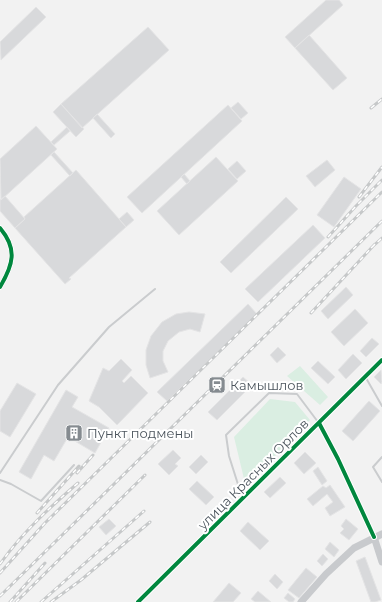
<svg xmlns="http://www.w3.org/2000/svg" width="382" height="602" viewBox="0 0 382 602" font-family="Montserrat,sans-serif">
<style>
.green{fill:#daeee2}
.building{fill:#d8d9db;stroke:#e4e4e5}
.lines{fill:none;stroke-linecap:round;stroke-linejoin:round}
.service{stroke:#caccce;stroke-width:2}
.minor{stroke:#caccce;stroke-width:4.5}
.tertiary{stroke:#caccce;stroke-width:5.5}
.primary{stroke:#c8cacd;stroke-width:7}
.rail-casing{stroke:#c6c8c9;stroke-width:3}
.rail{stroke:#fff;stroke-width:1.5;stroke-dasharray:4.5;stroke-linecap:butt}
.cycleway-casing{stroke:#fff;stroke-width:6}
.cycleway{stroke:#00873e;stroke-width:4}
.labels{text-anchor:middle;dominant-baseline:central;stroke-width:4;stroke-linejoin:round;paint-order:stroke}
.poi-label{font-size:13px;fill:#4b545c;stroke:#fff;text-anchor:start}
.street-label{font-size:13px;fill:#4b545c;stroke:#fff}
</style>
<rect width="100%" height="100%" fill="#f2f2f2"/>
<path class="green" d="M300 366 328 397 320 405 287 376Z
M270 399 295 402 310 420 247 485 245 483 234 437Z"/>
<path class="building" d="M326 0H339L343 5 295 48 285 37Z
M36 7 46 17 1 60 0 42Z
M148 27 169 50 82 128 61 104Z
M309 35 347 78 333 90 295 48Z
M238 102 248 113 241 119 231 108Z
M61 104 84 129 76 137 53 112Z
M228 105 242 121 142 213 127 197Z
M97 114 115 134 111 138 93 118Z
M36 126 57 149 1 200 0 159Z
M67 127 70 131 54 145 51 142Z
M54 152 73 173 70 176 51 155Z
M216 157 238 181 179 235 157 211Z
M327 160 335 170 315 187 306 176Z
M237 161 246 171 237 179 228 169Z
M76 170 126 227 69 278 71 279 65 284 15 228 25 219 24 217Z
M184 174 190 181 187 184 181 177Z
M344 177 361 189 334 227 317 215Z
M5 196 25 219 15 228 0 211V200Z
M286 197 298 209 231 273 220 262Z
M127 212 134 220 126 227 119 219Z
M313 225 325 238 258 302 245 289Z
M346 287 353 295 328 319 321 311Z
M248 304 257 314 167 401 157 392Z
M355 309 368 323 344 346 331 332Z
M189 312 205 314 200 332 190 329 179 332 168 341 163 351V361L168 372 150 378 146 365V350L151 336 162 322 176 314Z
M372 338 379 344 366 357 360 351Z
M278 347 286 355 277 363 270 355Z
M353 354 362 363 346 379 338 370Z
M121 359 132 370 122 381 124 383 131 376 148 393 117 425 99 407 89 401 103 368 109 371Z
M318 361 335 377 328 384 311 368Z
M381 370 382 382 381 384 374 377Z
M243 377 252 385 217 420 208 412Z
M17 383 36 394 10 437 0 431V411Z
M66 390 78 397 72 407 109 428 95 453 68 437 54 461 44 455 31 479 19 472Z
M369 401 380 411 353 441 342 431Z
M173 450 181 458 175 464 178 466 169 475 158 464Z
M305 452 316 463 304 474 294 463Z
M201 455 208 462 196 474 189 467Z
M318 467 327 481 322 485 313 471Z
M280 477 286 483 270 498 264 492Z
M197 481 214 497 206 505 189 489Z
M330 485 345 507 330 516 325 508 333 502 327 494 313 506 307 499 323 486 326 488Z
M109 519 116 526 106 535 99 527Z
M346 519 358 529 349 540 340 533 344 529 341 526Z
M248 522 269 541 260 550 240 531Z
M330 542 339 550 334 557 325 549Z
M323 554 328 559 322 566 317 561Z
M365 557 381 600 375 602H371L356 561Z
M306 568 317 577 299 598 288 590Z
M275 574 283 582 277 589 269 581Z
M229 583 241 593 233 602H213Z
M258 591 271 602H255L251 599Z
M288 593 295 599 293 602H289L284 598Z"/>
<g class="lines">
<path class="service" d="M366 378 382 406
M382 457 373 467 382 482
M0 473 58 385 109 327 155 289
M0 480 11 484 41 501 74 465
M242 497 229 456 226 435 269 393 297 394 318 422"/>
<path class="minor" d="M319 423 338 459 374 537
M138 602 382 360"/>
<path class="tertiary" d="M0 228C18 249 13 265 0 287"/>
<path class="primary" d="M374 537 382 562
M301 602 326 574 354 548 382 534"/>
<defs>
<path id="rail" d="M371 108 382 99
M359 197 382 167
M328 237 356 206 382 180
M371 248 382 238
M311 313 375 244
M77 473 93 455
M37 513 79 466
M0 564C22 533 49 508 78 483
M0 573 45 523 382 192
M0 596 382 221
M10 602 45 563
M16 602 145 475
M41 602 144 511
M51 602 81 580 150 522"/>
</defs>
<use href="#rail" class="rail-casing"/>
<use href="#rail" class="rail"/>
<defs>
<path id="cycleway" d="M0 228C18 249 13 265 0 287
M319 423 338 459 374 537
M138 602 382 360"/>
</defs>
<use href="#cycleway" class="cycleway-casing"/>
<use href="#cycleway" class="cycleway"/>
</g>
<defs>
<symbol id="station-square" viewBox="-11 -11 22 22"><rect x="-9" y="-9" width="18" height="18" rx="4" fill="#858b90" stroke="#fff"/><path d="M-3-6H3Q5-6 5-4V2Q5 4 3 4L4.5 6H3L1.5 4h-3L-3 6H-4.5L-3 4Q-5 4-5 2V-4Q-5-6-3-6ZM-3.5-4v3h7v-3ZM-3.5 1v1.5H-2V1ZM2 1v1.5H3.5V1Z" fill="#fff"/></symbol>
<symbol id="building-square" viewBox="-11 -11 22 22"><rect x="-9" y="-9" width="18" height="18" rx="4" fill="#858b90" stroke="#fff"/><path d="M-4-6H4V6H1V3H-1V6H-4ZM-2.5-4.3h1.7v1.8h-1.7ZM.8-4.3h1.7v1.8H.8ZM-2.5-1h1.7V.8h-1.7ZM.8-1h1.7V.8H.8Z" fill="#fff"/></symbol>
</defs>
<g fill-rule="evenodd">
<use href="#station-square" x="207" y="375" width="20" height="20"/>
<use href="#building-square" x="64" y="423" width="20" height="20"/>
</g>
<g class="labels">
<g class="poi-label">
<text x="230" y="385">Камышлов</text>
<text x="87" y="433">Пункт подмены</text>
</g>
<g class="street-label">
<text transform="translate(253 474) rotate(-45)">улица Красных Орлов</text>
</g>
</g>
</svg>
